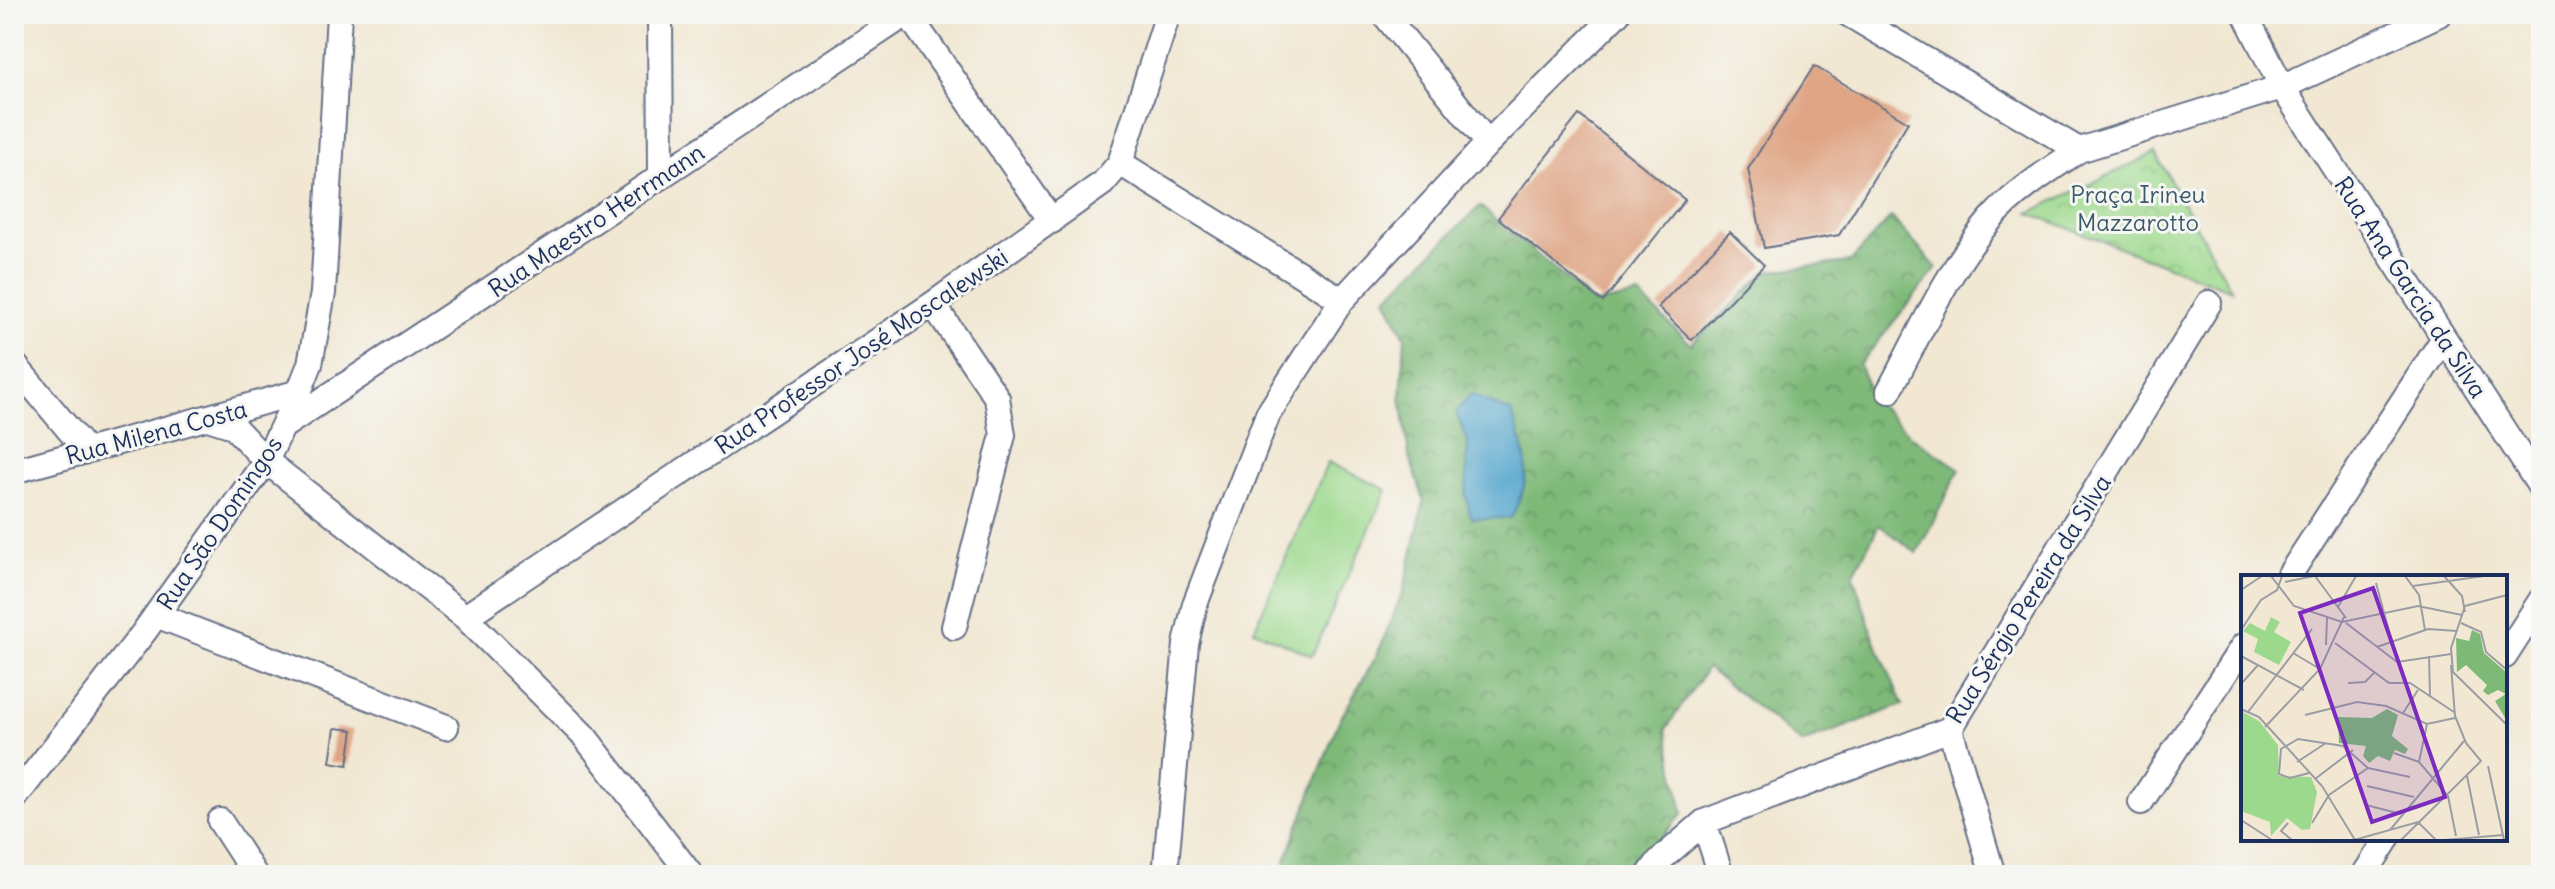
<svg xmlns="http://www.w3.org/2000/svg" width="2555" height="889" viewBox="0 0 2555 889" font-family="Delius,sans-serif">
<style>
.forest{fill:url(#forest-crowns);stroke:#4c746b;stroke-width:2}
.park{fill:url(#park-crowns);stroke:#5c8476;stroke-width:2}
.pitch{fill:#9dd98d;stroke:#5c8476;stroke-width:2}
.water{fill:#51a4cc;stroke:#366a95;stroke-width:2}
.building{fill:#dfa484}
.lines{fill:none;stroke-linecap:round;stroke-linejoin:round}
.minor-casing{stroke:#666f87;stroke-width:28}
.minor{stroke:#fff;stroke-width:24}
.labels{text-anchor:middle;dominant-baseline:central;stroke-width:6;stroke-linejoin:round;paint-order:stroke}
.park-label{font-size:24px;fill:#3c5a6a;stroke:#f6f6f2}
.street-label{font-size:24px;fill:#1b2f5e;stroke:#f6f6f2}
.inset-road{fill:none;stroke:#9b9da4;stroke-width:2}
.view{fill:#7b2cbf;fill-opacity:0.15;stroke:#7b2cbf;stroke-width:4}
.inset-edge{fill:none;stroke:#1b2f5e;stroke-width:4}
</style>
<defs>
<pattern id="forest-crowns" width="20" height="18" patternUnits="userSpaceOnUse" patternTransform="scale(2)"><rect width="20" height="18" fill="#7eb978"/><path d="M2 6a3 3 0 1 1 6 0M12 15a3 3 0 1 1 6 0" fill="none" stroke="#669766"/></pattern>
<pattern id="park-crowns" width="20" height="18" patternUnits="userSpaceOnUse" patternTransform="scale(2)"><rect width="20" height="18" fill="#9dd98d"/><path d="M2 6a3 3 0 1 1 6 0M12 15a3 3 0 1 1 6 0" fill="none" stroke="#87bb7c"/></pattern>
</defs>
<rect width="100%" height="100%" fill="#f6f6f2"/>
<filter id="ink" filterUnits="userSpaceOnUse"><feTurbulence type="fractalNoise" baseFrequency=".0125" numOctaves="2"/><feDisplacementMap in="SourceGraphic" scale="16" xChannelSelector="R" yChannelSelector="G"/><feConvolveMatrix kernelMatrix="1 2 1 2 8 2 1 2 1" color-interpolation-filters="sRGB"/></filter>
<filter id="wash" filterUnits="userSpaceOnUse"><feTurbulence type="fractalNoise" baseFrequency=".006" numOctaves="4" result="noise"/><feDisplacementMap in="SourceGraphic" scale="32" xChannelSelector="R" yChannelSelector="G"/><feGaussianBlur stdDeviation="1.8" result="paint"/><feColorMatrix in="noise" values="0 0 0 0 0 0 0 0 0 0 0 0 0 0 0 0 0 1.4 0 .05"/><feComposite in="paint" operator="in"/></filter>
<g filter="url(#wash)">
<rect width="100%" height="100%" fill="#f1e7d2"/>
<path class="forest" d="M1480 206 1595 304 1639 295 1691 344 1767 271 1850 262 1891 217 1937 268 1859 365 1875 401 1912 437 1960 469 1917 553 1879 525 1853 575 1875 641 1903 705 1802 743 1707 668 1666 729 1683 813 1629 875H1315L1285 862 1338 723 1377 655 1404 589 1424 500 1409 456 1401 397 1405 337 1386 298Z"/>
<path class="park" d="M2155 153 2165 170 2232 290 2029 213Z"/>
<path class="pitch" d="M1328 462 1387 490 1312 656 1254 630Z"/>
<path class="water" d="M1471 394 1512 413C1527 460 1535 472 1511 518L1471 519 1466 495 1468 441 1456 413Z"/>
<g id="blocks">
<path class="building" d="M1814 66 1908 122 1839 235 1764 248 1748 169Z
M1579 115 1685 200 1603 302 1498 218Z
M1730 232 1764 265 1692 340 1658 307Z
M335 728 353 730 348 765 330 762Z"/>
</g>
</g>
<g filter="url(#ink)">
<use href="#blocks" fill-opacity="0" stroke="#666f87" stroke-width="2"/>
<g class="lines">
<defs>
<path id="minor" d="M660 14 661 177
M908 14 1052 221
M1384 14 1488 143
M1848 14 2079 150 2282 87 2439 14
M2245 14 2282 87 2541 488
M1120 163 1342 300
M933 304 997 398 1003 435 954 627
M14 364 85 449
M1889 391C1920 333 1948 269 1991 219 2016 191 2048 171 2079 150
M211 419 233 426 266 461 465 617 585 737 691 875
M285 425 906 14
M14 471 299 392
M2288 577 2444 338
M156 615 446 727
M465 617 933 304 1103 183 1120 163 1168 14
M2505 656 2541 600
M1950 729 1993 875
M14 799 144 632 266 461 299 392 310 364 323 293 339 14
M2141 802 2243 646
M220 821 255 875
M1704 822 1721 875
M1165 875 1186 644 1195 604 1268 414 1342 300 1488 143 1617 14
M1649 875 1659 861 1704 822 1950 729 2209 303
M2364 875 2387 839"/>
</defs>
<use href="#minor" class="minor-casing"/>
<use href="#minor" class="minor"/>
</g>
</g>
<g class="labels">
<g class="park-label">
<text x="2138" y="194">Praça Irineu<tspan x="2138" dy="28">Mazzarotto</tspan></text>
</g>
<g class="street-label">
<text transform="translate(596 220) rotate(-34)">Rua Maestro Herrmann</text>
<text transform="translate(2411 287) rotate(57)">Rua Ana Garcia da Silva</text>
<text transform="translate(861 351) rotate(-34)">Rua Professor José Moscalewski</text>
<text transform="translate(156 432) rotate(-15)">Rua Milena Costa</text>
<text transform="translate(219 523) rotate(-56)">Rua São Domingos</text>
<text transform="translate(2028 599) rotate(-58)">Rua Sérgio Pereira da Silva</text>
</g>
</g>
<g transform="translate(2241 575)">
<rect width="266" height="266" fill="#f1e7d2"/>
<path d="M231 55 239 59 243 78 265 97 266 146 254 126 265 119 257 115 247 120 242 116 246 110 225 90 216 97 215 63 228 66ZM146 134 157 140 151 161 167 174 164 179 154 175 149 186 137 181 128 188 122 181 125 171 98 168 97 142 131 143Z" fill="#7eb978"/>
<path d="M0 136 18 146 37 170 38 201 70 202 76 217 69 254 61 255 46 243 30 261 29 247 0 236Z" fill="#9dd98d"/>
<path d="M30 42 39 47 33 57 50 67 38 90 13 77 17 64 2 56 9 48 24 56Z" fill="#9dd98d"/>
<path class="inset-road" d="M30 1 53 31 101 47 177 31 221 40M74 1 105 43M164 1 178 20 184 55M203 1 221 21 224 37M44 7 73 1M135 8 151 67M172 11 243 1M0 15 21 1M224 31 210 73 212 97 266 150M224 31 266 20M97 32 115 1M105 48 156 87 210 79M220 48 240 57 245 77 266 95M0 55 20 25 36 15 41 1M94 68 148 108H169L213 137M85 70 86 43M136 72 187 54 216 56M52 78 79 94M0 81 63 115M188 81 189 122M107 108 124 107 133 98M0 109 17 90M0 134 18 142 81 211 114 265M7 137 71 54M162 138 177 115M64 140 116 127 145 131 186 149 214 143M186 149 178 187 207 221 215 261M24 152 79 94 103 42M153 178 178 187M56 187 85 168M247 191 263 265M68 198 49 203 38 199 40 174 57 164 102 171 127 193 169 202M226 201 238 260M74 204 112 175M126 211 173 222M125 230 160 239M0 245 31 265M47 248 40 256 51 265M71 248 88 220 127 193M149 255 223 166M113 265 177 247 195 265M160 265 240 186 225 168 214 141 210 90M204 265 262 260"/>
<path class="view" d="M132 13 204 222 131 247 59 38Z"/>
<rect width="266" height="266" class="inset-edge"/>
</g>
<rect width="2555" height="889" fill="none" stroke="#f6f6f2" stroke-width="48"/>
</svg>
